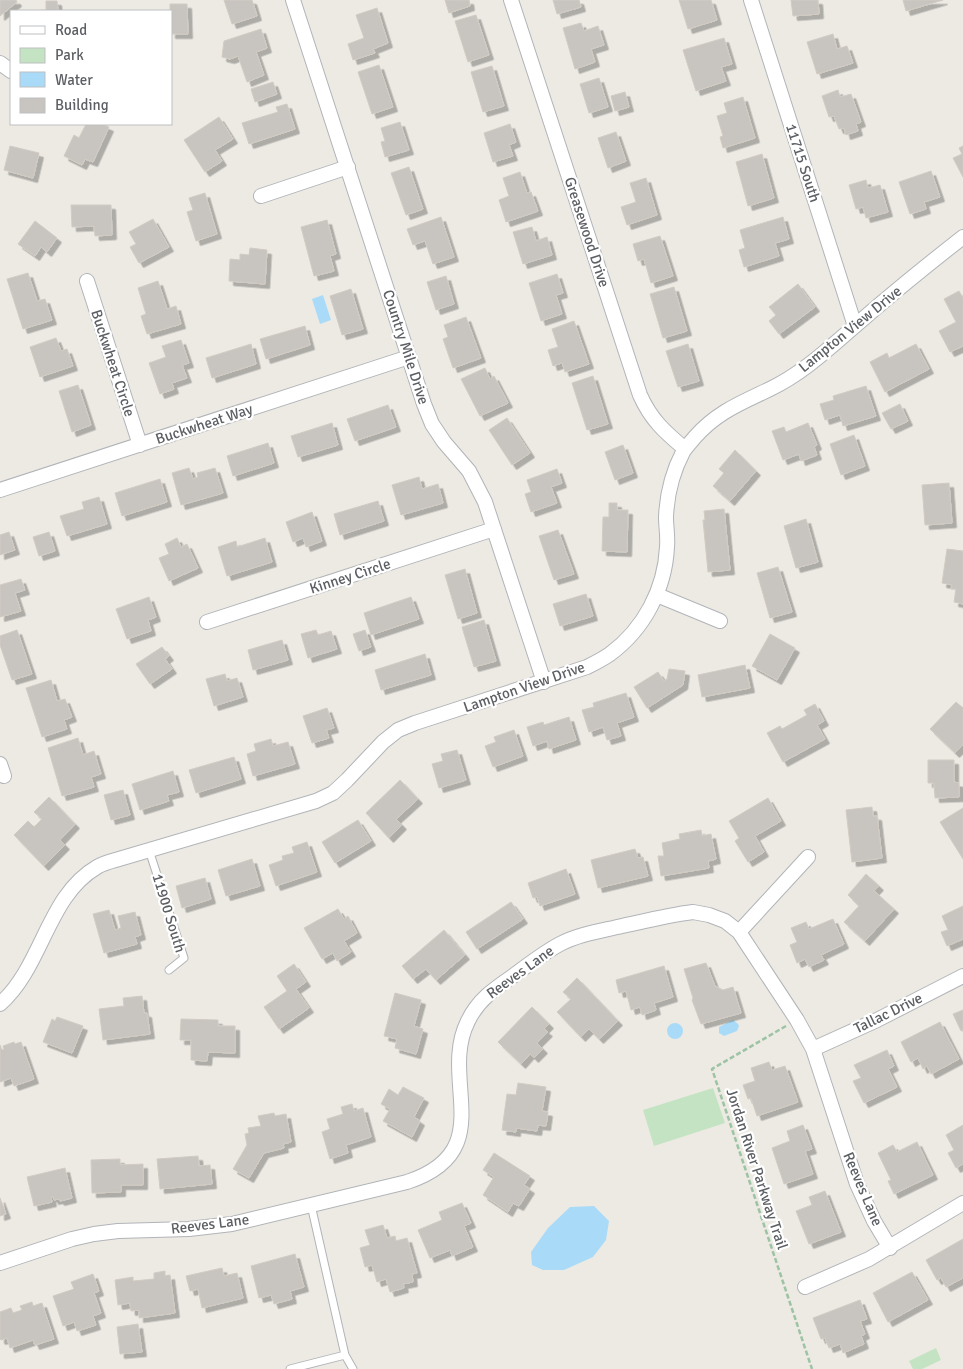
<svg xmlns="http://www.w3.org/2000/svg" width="963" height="1369" viewBox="0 0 963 1369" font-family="Signika,sans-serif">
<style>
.green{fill:#c4e3c2}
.water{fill:#a9dbf8}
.building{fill:#c8c5c0;stroke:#d1cbc2;filter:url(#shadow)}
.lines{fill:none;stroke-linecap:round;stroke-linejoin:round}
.lane-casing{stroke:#b1b4b8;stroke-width:9}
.street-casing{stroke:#b1b4b8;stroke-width:16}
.path{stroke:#9cc3a4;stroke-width:2.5;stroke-dasharray:5 2.5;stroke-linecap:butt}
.lane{stroke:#fff;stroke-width:7}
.street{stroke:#fff;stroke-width:14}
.labels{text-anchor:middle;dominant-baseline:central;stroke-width:4.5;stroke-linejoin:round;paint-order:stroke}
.street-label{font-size:15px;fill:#5c5f63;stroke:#fff}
</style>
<defs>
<filter id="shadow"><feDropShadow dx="4.5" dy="4.5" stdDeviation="0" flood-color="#0004"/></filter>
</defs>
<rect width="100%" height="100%" fill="#edeae4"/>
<path class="green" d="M713 1088 725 1123 654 1146 643 1110Z
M936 1348 941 1360 922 1369H913L909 1361Z"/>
<path class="water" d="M323 295 331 320 320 324 312 299Z
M733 1020 738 1024 739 1026 737 1031 724 1036 719 1033V1027Z
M667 1031a8 8 0 1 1 16 0a8 8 0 1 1-16 0Z
M594 1206 609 1221 606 1240 593 1257 564 1270H543L532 1265 531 1252 548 1228 570 1207Z"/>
<path class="building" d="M0 0H16L17 2 0 16Z
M224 0H252L257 16 232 24Z
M445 0H469L470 6 449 13Z
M553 0H579L581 7 557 14Z
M679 0H711L717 20 688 29Z
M791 0H818L819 14 793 16Z
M903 0H943L906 11Z
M46 1H57L58 11H32L46 10Z
M170 4H187L188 34H171V11H145H170Z
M377 8 388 43 373 49 375 53 353 60 348 44 364 38 356 15Z
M476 15 489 55 468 62 455 21Z
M581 23 584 31 598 26 604 45 591 49 595 62 575 69 563 28Z
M261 29 267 48 256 52 264 75 247 82 238 56 230 59 222 57 224 41Z
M833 34 837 49 847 46 853 63 817 74 807 42Z
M724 38 732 64 721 67 726 81 696 91 683 50Z
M379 65 393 107 372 114 358 72Z
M492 66 504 106 483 112 471 72Z
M599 78 608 107 589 113 580 84Z
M273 82 277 94 255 102 251 89Z
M838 90 840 97 851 94 861 122 856 124 858 131 846 135 844 128 839 129 834 116 829 117 822 96Z
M625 92 629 107 615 111 611 96Z
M743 97 755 138 723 148 720 137 723 136 717 116 727 113 724 103Z
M287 104 295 129 249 144 242 123 278 112 276 107Z
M219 117 233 139 215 150 222 161 205 172 184 140Z
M400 122 409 150 385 157 381 142 385 141 381 128Z
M86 124H102L109 127 93 162 85 159 82 165 64 156 74 135 79 138Z
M510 124 516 142 509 145 513 156 493 162 484 133Z
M616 132 626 161 608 168 598 138Z
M10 146 39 153 33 178 4 170Z
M963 146V177L953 158 962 154 959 148Z
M762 154 774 198 748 206 736 162Z
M409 167 423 209 406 215 391 173Z
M931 171 940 197 924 202 926 209 910 214 899 182Z
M520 172 527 193 531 192 538 211 506 222 499 200 509 196 503 178Z
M646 178 657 215 627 225 621 207 636 202 630 183Z
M866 180 868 188 880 185 888 212 866 218 863 207 856 209 849 185Z
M205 193 217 234 196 241 187 212 193 210 189 198Z
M71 205H111L112 235 95 236 94 226 72 227Z
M441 217 454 257 433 264 425 241 413 245 407 229Z
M783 217 789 239 775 243 779 256 744 267 739 250 745 248 740 230Z
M153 219 169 247 139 263 130 247 136 244 129 232Z
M327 220 336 254 330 256 334 271 314 276 301 227Z
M35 221 57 238 47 252 41 247 35 256 18 244Z
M532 227 536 241 547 237 552 255 523 264 513 232Z
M660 236 673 276 651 283 644 259 638 261 633 244Z
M250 248 267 250 265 284 229 281 230 259 240 260V254L249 255Z
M28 273 37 301 45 299 52 320 23 329 7 279Z
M557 274 563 293 556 295 562 314 541 321 529 283Z
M446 276 454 304 436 310 427 282Z
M158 281 167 309 176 306 181 324 147 334 141 316 146 314 138 288Z
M798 284 815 307 779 334 769 321 776 315 769 307Z
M674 287 687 331 663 338 650 294Z
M351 289 363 329 342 335 330 296Z
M959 291 963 298V346L950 352 939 331 956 322 944 299Z
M466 317 481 358 453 368 443 339 448 337 444 325Z
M574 321 589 364 565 372 562 363 553 366 548 350 558 347 552 329Z
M305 326 310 345 266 359 260 339Z
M56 338 61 351 67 349 73 366 40 377 30 347Z
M181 340 189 363 182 365 187 378 172 383 174 389 160 394 149 363 166 357 162 346Z
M251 344 256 364 212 378 206 358Z
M688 344 699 381 678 387 666 351Z
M916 344 929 369 885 392 870 362 887 353 889 358Z
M485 368 490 379 494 376 508 403 480 416 461 379Z
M593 376 608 424 587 430 572 383Z
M78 385 91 425 72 432 59 391Z
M866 386 876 416 843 426 840 415 825 420 820 404 834 400 833 396Z
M900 404 908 421 891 429 882 413Z
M388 405 396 427 355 441 347 419Z
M507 418 530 453 512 465 489 430Z
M332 423 338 445 298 457 291 436Z
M808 423 817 445 814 447 817 455 801 461 799 454 783 460 772 431 784 427 786 432Z
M854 435 865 466 841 475 830 444Z
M268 443 274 463 233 476 227 456Z
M623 445 633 473 615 480 605 452Z
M735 450 756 471 730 501 713 486 724 473 719 469Z
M189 468 193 479 198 477 197 473 215 468 223 493 181 505 172 473Z
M557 469 562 483 551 487 557 503 531 512 525 494 531 492 527 480Z
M419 477 422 489 438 484 443 503 401 515 392 485Z
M160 479 167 502 122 516 115 493Z
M949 483 952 523 925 525 922 485Z
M99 497 107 524 67 536 60 516 84 509 82 502Z
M378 501 384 521 340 535 334 514Z
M609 503H617V510H628L627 552 602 551 603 517H609Z
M724 509 730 570 708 572 703 520H705L704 511Z
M312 512 322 541 306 547 303 538 293 542 286 522Z
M806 519 818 562 796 568 784 526Z
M558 530 574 574 554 580 539 536Z
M9 532 15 550 0 555V535Z
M49 532 55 551 39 556 33 537Z
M177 538 181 547 187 544 198 568 169 581 159 558 169 554 165 544Z
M265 538 272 562 227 576 218 547 236 541 237 547Z
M947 549 963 551V604L954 602 956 589H951L952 585 942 583Z
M778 567 792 612 770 618 757 573Z
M465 569 477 613 458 619 445 575Z
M21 579 25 590 15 593 21 611 0 617V585Z
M586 594 593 616 560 626 553 604Z
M149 597 156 617 148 620 151 631 127 639 116 609Z
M411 597 419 619 371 635 364 613Z
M484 620 496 661 474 667 462 627Z
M17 630 32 674 12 680 0 645V636Z
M316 630 318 635 331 631 337 649 308 658 301 634Z
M365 630 371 647 359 651 353 634Z
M770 634 795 648 777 680 752 666Z
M282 640 288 660 253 670 248 650Z
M162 647 169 656 165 659 172 669 150 684 136 664Z
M425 654 431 675 381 690 375 670Z
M745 665 750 688 702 697 698 675Z
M669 669 685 671 683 685 647 708 634 687 658 672 664 681 667 679Z
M225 674 227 681 237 678 243 697 214 706 206 679Z
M51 680 57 701 65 699 72 717 64 720 67 729 42 737 26 688Z
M626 693 634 717 617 723 621 736 607 740 603 727 589 732 582 710 594 707 593 703Z
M956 702 963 708V745L955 753 930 729Z
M815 704 824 721 817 725 825 739 783 762 767 733 780 726 782 729 807 715 804 710Z
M327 708 334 728 326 730 329 738 312 743 303 716Z
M569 717 576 740 549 749 547 741 533 746 527 727 543 722 544 725Z
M514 730 523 756 493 767 485 746 496 742 494 737Z
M78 738 83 755 94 751 101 774 91 777 94 787 62 796 48 748Z
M271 739 273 746 288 742 295 764 253 776 247 754 256 751 254 744Z
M457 750 466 780 439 788 432 764 443 761 441 754Z
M234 757 241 779 196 793 189 770Z
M928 760H954V782L959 783V797L935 798 934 783H928Z
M173 771 179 792 167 795 169 801 140 810 132 784Z
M400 780 418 799 396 819 402 825 389 838 366 813Z
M123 790 130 815 111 820 104 795Z
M49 797 75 824 60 840 65 845 44 866 14 835 28 821 34 827 42 819 34 812Z
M768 798 781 821 755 836 764 852 748 862 735 841 739 838 729 821Z
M872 807 873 816H877L882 858 852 862 846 810Z
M963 808V859L940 822Z
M358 820 371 841 335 863 322 842Z
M701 830 702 836 711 834 716 859 708 861 709 868 661 876 658 856H664L662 843 680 839 679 834Z
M307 842 317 872 276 886 269 865 283 860 282 856 294 853 292 847Z
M635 849 638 858 643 857 648 876 598 888 591 860Z
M252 859 260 886 226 896 218 870Z
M566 869 575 894 540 906 537 897 533 898 528 883Z
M866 874 879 886 874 891 894 909 865 941 844 922 859 906 848 895Z
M205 878 211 899 182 908 176 886Z
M511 902 523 919 477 949 466 932Z
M963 906V939L947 946 941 932 948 930 942 916Z
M338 909 344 919 348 916 357 933 344 941 351 952 337 961 333 953 322 959 304 928Z
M109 910 115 930 121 928 118 916 135 912 141 935 135 937 137 944 104 953 93 914Z
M833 919 844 944 821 955 824 960 809 967 805 959 797 963 790 945 797 942 791 928 806 922 809 929Z
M444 930 465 955 436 980 426 969 413 979 402 966Z
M706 963 715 986 723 990 733 987 741 1013 701 1024 692 1000 693 998 684 969Z
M294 964 306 982 296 989 309 1008 279 1029 264 1007 287 991 277 976Z
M664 966 673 997 654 1003 656 1010 642 1015 640 1007 631 1010 626 991 619 993 616 980Z
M577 978 618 1021 599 1039 589 1029 581 1037 557 1012 571 999 563 992Z
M395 993 421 1000 414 1026 423 1029 416 1054 395 1048 397 1039 384 1036Z
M142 996 144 1013H147L150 1034 103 1040 99 1009 124 1006 123 998Z
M532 1007 549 1024 544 1029 548 1032 537 1043 543 1049 534 1058 530 1054 521 1064 498 1042Z
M963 1010V1030L961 1031 953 1014Z
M57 1017 83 1026 72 1053 43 1042 52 1019 55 1021Z
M181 1019 218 1020V1026H235V1053L208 1052 207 1061 191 1060V1040H180Z
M940 1022 959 1059 931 1074 927 1066 923 1069 918 1058 911 1062 901 1042Z
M14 1042 15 1044 21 1042 34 1079 14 1086 11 1078 0 1082V1045L2 1050 4 1049 3 1046Z
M887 1050 894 1066 888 1069 897 1087 864 1103 853 1081 861 1078 854 1065Z
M769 1062 772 1070 785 1066 798 1102 757 1116 751 1098 748 1099 743 1085 755 1081 751 1068Z
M518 1083 546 1087 542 1111 548 1112 546 1126 538 1125 537 1131 516 1128V1132L502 1130 507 1094 516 1095Z
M403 1087 424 1098 414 1117 420 1121 412 1137 383 1121 390 1109 381 1104 389 1089 398 1095Z
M352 1104 354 1111 363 1108 371 1137 346 1145 348 1153 330 1159 322 1132 330 1129 327 1119 343 1114 341 1107Z
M274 1113 275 1116 286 1114 291 1142 283 1144 284 1148 264 1153 249 1178 233 1169 247 1145 245 1134 249 1133 248 1128 261 1126 258 1116Z
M803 1125 812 1149 805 1151 813 1174 784 1184 772 1148 790 1141 787 1131Z
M963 1125V1164L956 1168 948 1153 954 1150 946 1135Z
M917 1142 933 1175 894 1194 888 1181 891 1180 878 1153 893 1145 897 1152Z
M494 1153 530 1176 524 1185 530 1189 519 1206 513 1203 508 1212 483 1195 494 1177 483 1170Z
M198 1156 199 1166 210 1165 212 1184 160 1189 157 1159Z
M120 1159V1165L143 1164V1185H121V1192L92 1193 91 1160Z
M65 1168 72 1198 60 1201 59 1199 54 1200 53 1197 51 1198 52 1202 34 1206 27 1177Z
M825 1191 841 1232 809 1244 796 1211 812 1205 809 1197Z
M0 1198 6 1214 0 1216Z
M462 1203 471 1223 464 1226 473 1247 452 1256 450 1250 430 1258 418 1230 442 1220 439 1212Z
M383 1225 387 1238 395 1236 396 1241 407 1238 417 1273 412 1274 413 1282 403 1284 404 1288 390 1292 386 1279 377 1282 372 1265 365 1267 360 1248 370 1245 365 1230Z
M963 1239V1278L946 1287 941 1278 937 1280 926 1260Z
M295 1254 304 1287 290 1291 292 1299 274 1304 271 1295 259 1298 251 1266Z
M222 1268 224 1276 237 1273 243 1298 202 1308 198 1289 190 1291 186 1276Z
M165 1271V1276L170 1275 175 1313 139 1318V1310L131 1311 130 1303 118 1305 115 1280 133 1277V1281L154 1279V1273Z
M912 1272 928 1300 888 1322 873 1293Z
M93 1274 99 1291 94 1293 101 1313 93 1316 96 1325 77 1331 74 1322 63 1326 53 1296 74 1289 71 1282Z
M860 1300 867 1319 860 1321 865 1334 861 1336 864 1344 843 1353 840 1344 829 1348 825 1338 821 1339 813 1318Z
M32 1302 33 1306 42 1303 54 1339 35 1345 33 1340 10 1348 7 1338 1 1340 0 1339V1312L11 1308 13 1313 22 1310 20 1306Z
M138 1324 142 1352 120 1354 117 1327Z"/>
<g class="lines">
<defs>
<path id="lane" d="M149 850 184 958 169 970
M345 1355 353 1369
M290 1369 345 1355 311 1205"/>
<path id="street" d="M293 0 424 404 432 424 444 442 469 471 485 502 544 682
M511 0 640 395C651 420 665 432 685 449
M751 0 855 326
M0 63 11 71
M261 196 348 167
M87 281 140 445
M0 490 409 357
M657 595 720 621
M207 622 494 529
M0 764 4 776
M739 932 808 857
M0 1004C43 966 47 896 97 867 103 863 112 861 119 859L316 801 333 793 347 780 383 742 398 730 415 723 587 667C595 663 603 659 610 654 644 629 665 589 667 547 668 537 666 527 666 517 667 494 672 473 683 452 686 447 691 442 695 437 717 412 741 403 770 389 803 373 828 349 855 326 890 295 926 266 963 237
M813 1049 877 1020 963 976
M0 1263 72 1239 94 1234 118 1231 189 1229 232 1224 407 1182C501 1151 438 1080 468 1021 478 1000 494 989 513 976 528 965 543 953 560 944 579 934 601 931 622 926 645 921 669 915 693 912L709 915 725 921 739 932 797 1020 813 1049 857 1184 874 1221 890 1248
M805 1287 869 1259 963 1203"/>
</defs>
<use href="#lane" class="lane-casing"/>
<use href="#street" class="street-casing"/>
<path class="path" d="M786 1026 712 1069 812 1369"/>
<use href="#lane" class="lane"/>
<use href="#street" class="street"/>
</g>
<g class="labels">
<g class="street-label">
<text transform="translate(803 163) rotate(72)">11715 South</text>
<text transform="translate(587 232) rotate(72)">Greasewood Drive</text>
<text transform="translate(850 329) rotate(-39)">Lampton View Drive</text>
<text transform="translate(406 347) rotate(72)">Country Mile Drive</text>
<text transform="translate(113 363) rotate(72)">Buckwheat Circle</text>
<text transform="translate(204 424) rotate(-18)">Buckwheat Way</text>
<text transform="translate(350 576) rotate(-18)">Kinney Circle</text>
<text transform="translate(524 687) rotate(-19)">Lampton View Drive</text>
<text transform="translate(169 913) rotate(73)">11900 South</text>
<text transform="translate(520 972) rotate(-36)">Reeves Lane</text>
<text transform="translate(888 1013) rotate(-26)">Tallac Drive</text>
<text transform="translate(757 1169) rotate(72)">Jordan River Parkway Trail</text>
<text transform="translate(863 1189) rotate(67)">Reeves Lane</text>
<text transform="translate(210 1224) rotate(-7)">Reeves Lane</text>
</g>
</g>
<rect x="10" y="10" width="162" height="115" fill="#ffffff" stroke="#bebfc1"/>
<rect x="20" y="26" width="25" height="8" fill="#ffffff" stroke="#bebfc1"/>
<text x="55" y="35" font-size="15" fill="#5c5f63">Road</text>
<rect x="20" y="48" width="25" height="15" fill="#c4e3c2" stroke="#bebfc1"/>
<text x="55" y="60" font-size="15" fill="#5c5f63">Park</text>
<rect x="20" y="72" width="25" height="15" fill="#a9dbf8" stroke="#bebfc1"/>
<text x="55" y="85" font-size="15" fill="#5c5f63">Water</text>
<rect x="20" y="98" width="25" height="15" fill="#c8c5c0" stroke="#bebfc1"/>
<text x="55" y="110" font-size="15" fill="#5c5f63">Building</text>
</svg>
